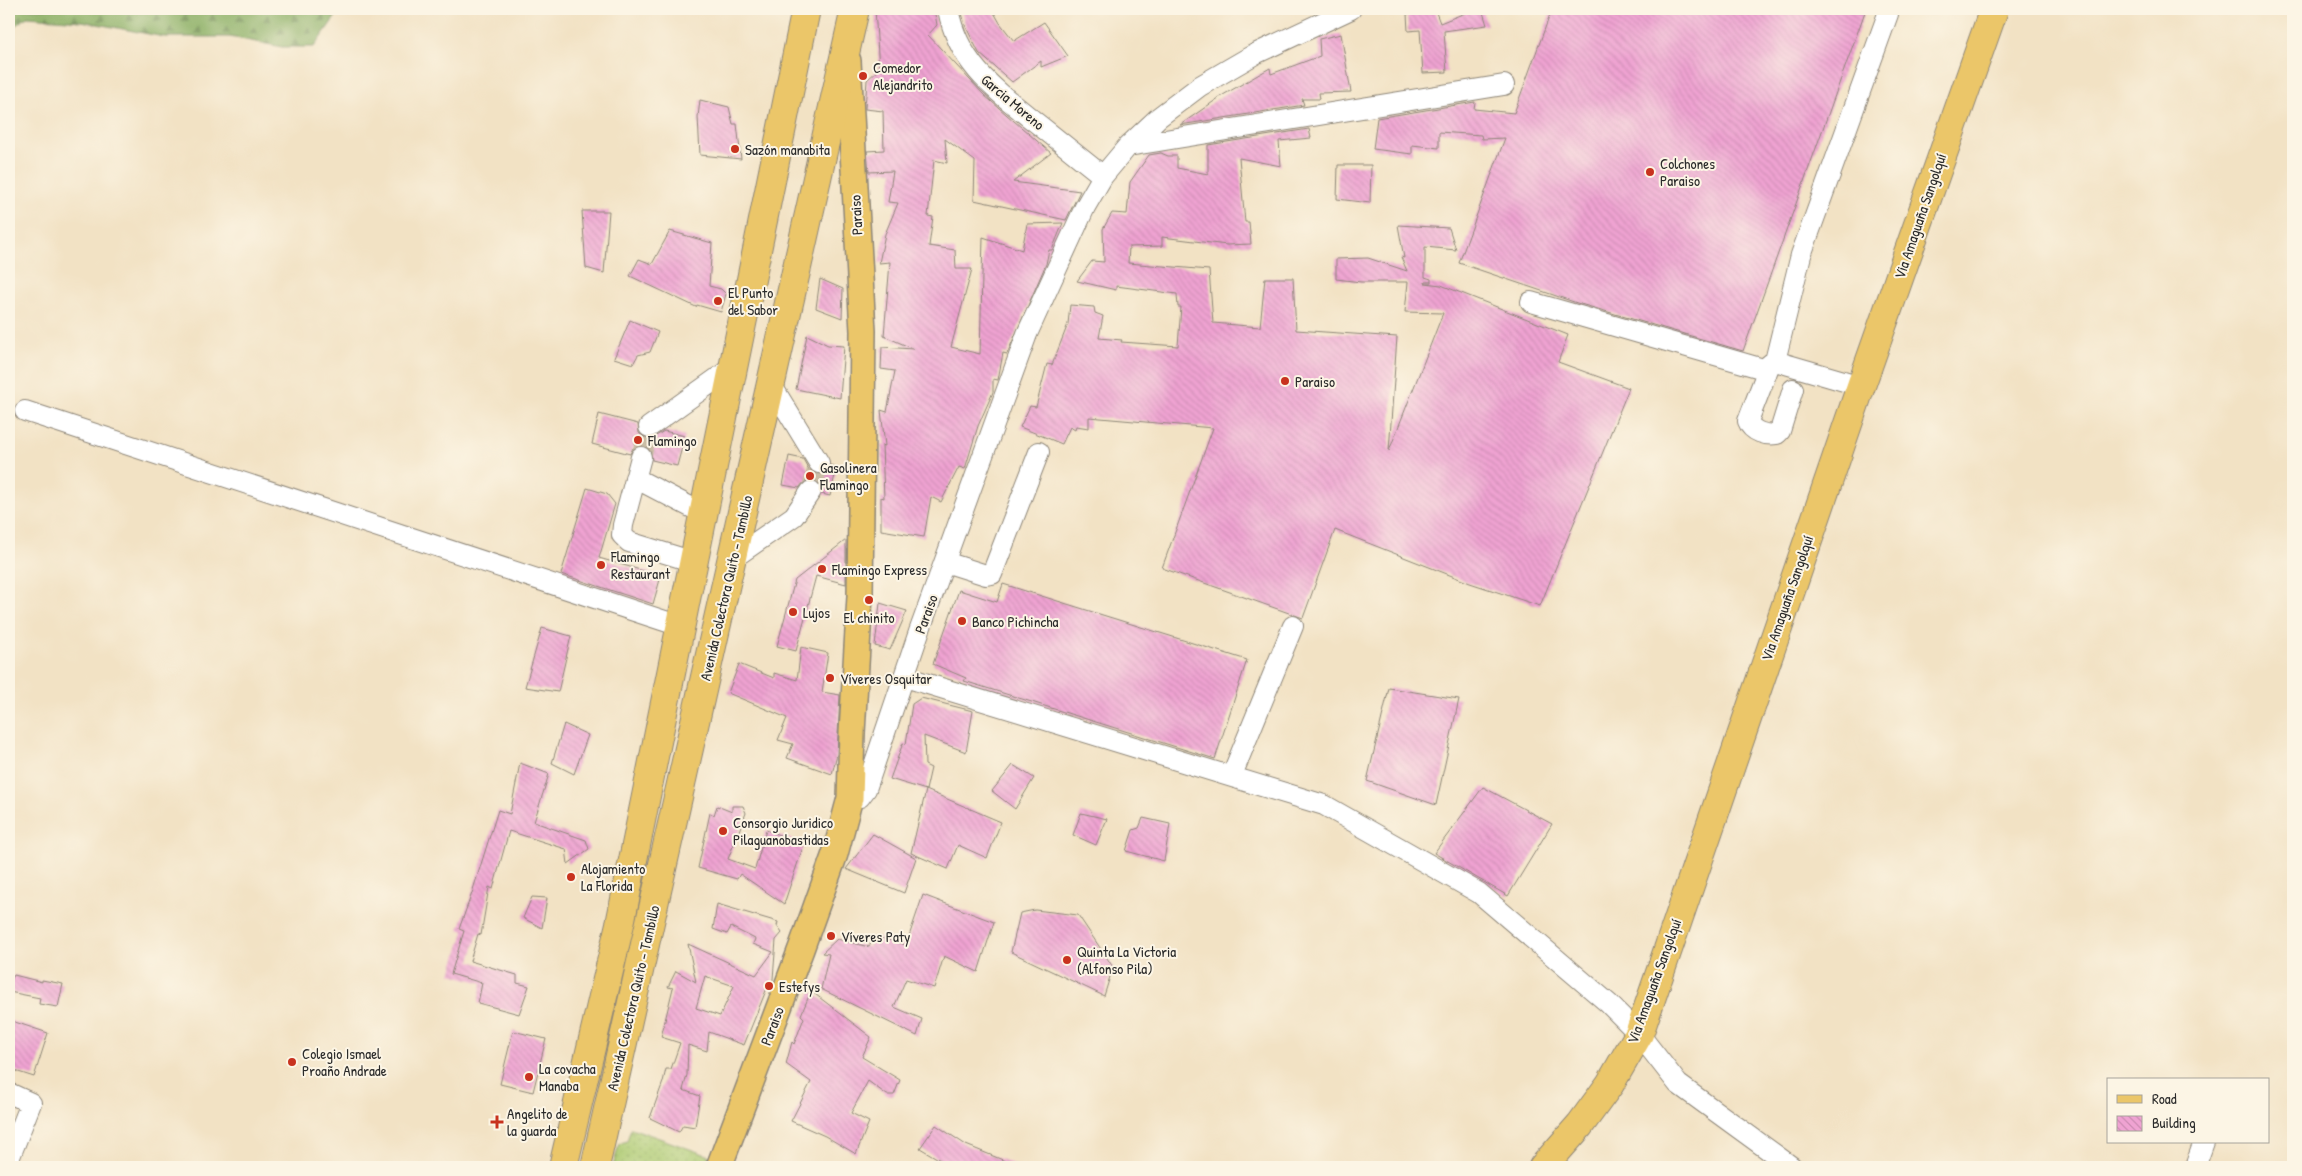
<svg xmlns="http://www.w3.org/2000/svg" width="2302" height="1176" viewBox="0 0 2302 1176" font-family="'Patrick Hand',sans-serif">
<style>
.green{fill:url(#green-dots);stroke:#6c7b4e}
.forest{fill:url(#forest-firs);stroke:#5a6d48}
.building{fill:url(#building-back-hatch);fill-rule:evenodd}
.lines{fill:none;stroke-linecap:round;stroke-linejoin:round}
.minor-tunnel{stroke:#cabda5;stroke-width:20;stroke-dasharray:20 10;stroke-linecap:butt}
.minor-casing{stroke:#8e8678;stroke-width:22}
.major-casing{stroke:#8e8678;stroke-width:28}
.highway-casing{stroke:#8e8678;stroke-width:30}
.minor{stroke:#fff;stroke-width:20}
.major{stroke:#ebc669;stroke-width:25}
.highway{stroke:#ebc669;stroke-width:28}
.poi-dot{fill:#c8321e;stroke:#fcf5e5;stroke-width:2}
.labels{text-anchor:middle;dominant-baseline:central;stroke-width:4;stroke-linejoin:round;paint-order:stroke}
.poi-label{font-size:15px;fill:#2b2b2b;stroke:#fcf5e5;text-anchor:start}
.street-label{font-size:15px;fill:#2b2b2b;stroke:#fcf5e5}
</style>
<defs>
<pattern id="green-dots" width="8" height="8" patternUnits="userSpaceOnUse" patternTransform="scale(1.25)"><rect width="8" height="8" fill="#adcb72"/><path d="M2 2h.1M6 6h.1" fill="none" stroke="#95ae63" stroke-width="1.8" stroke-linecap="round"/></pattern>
<pattern id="forest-firs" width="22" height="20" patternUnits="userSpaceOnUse" patternTransform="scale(1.25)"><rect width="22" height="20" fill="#8aaf64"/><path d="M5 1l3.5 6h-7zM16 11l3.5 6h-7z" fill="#718f53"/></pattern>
<pattern id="building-back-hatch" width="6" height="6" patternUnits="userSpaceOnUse" patternTransform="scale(1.25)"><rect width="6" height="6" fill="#efa3d2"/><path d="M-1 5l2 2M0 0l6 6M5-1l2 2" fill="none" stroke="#cd8cb4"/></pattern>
</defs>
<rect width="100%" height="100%" fill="#fcf5e5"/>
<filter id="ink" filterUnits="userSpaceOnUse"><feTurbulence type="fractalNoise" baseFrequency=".02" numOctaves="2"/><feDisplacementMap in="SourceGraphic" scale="10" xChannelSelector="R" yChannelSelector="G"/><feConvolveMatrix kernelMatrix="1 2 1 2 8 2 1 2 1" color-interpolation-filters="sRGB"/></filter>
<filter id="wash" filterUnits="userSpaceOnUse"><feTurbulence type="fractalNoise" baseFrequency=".0096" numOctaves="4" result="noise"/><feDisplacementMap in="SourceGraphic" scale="20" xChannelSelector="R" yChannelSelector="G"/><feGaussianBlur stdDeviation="1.12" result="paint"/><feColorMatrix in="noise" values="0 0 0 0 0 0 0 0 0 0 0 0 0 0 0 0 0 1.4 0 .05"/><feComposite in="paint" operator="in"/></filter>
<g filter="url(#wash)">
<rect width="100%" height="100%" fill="#f2e2c4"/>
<path class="green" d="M631 1128 712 1157 707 1167H613L619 1144 627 1141Z"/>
<path class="forest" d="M9 9H341L314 47H282L230 37H164L82 21 27 17 9 30Z"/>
<g id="blocks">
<path class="building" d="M875 9H934L937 25 928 35 984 95 1051 153 1013 182 1080 191 1066 220 974 200 975 161 945 139 947 163 934 160 928 216 933 217 929 246 955 250 956 269H972L951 347 980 354 983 237 1022 250 1027 224 1063 223 1052 250H1049L1046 264 1007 354 1003 353 998 380 993 379V392L978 426 965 469 959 467 941 502 931 497 924 537 881 530V497L884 498 882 445 885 446 881 410 887 412 895 371 881 369 882 347 914 349 884 336 890 262 879 263 885 234 898 203 888 202 893 171 869 172 867 151 884 150 883 111 865 109 867 80 879 69Z
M961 9H992L1000 23 1014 41 1044 22 1068 56 1041 67V61L1012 82 979 53 965 25Z
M1475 9H1482L1487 25 1444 31 1447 72 1423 73 1420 30 1408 31 1407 14 1435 10 1440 23Z
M1552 9H1866L1743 351 1577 303 1459 263 1505 138 1482 139 1481 135 1439 132V148L1412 145V154L1373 149 1377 118 1475 102 1474 109 1514 113Z
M1341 34 1351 92 1319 93 1320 99H1302L1304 105 1180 125 1223 95 1270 68 1271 74 1320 56 1319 39Z
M700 100 729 107 733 124H737L741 159 700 155 698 117Z
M1309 129 1311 138 1279 141 1281 166 1239 158 1245 222H1249L1251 244 1227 245 1162 237V246L1129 247 1128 263 1209 270 1213 323 1260 327 1265 278H1293L1296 330 1397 337 1389 451 1443 313 1405 312 1408 282H1361L1336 279V259L1368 258 1407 271 1401 257 1404 258 1398 225 1449 228 1456 250 1425 247V277L1431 279V282H1425V283L1441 285 1568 335 1558 362 1629 388 1540 606 1470 583 1335 530 1303 618 1162 568 1213 428 1089 417V428L1076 426 1075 430 1070 427 1062 444 1020 427 1030 406 1036 407 1047 364 1052 365 1068 324 1070 305 1094 307 1095 313 1103 316 1099 338 1122 340 1121 342 1178 346 1181 307H1178L1177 294 1116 286V290L1077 281 1092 261 1104 262 1103 229 1112 213 1127 214 1130 182 1149 155 1161 153 1168 156H1177V168L1208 174V145Z
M1338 165H1371L1370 203 1337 199Z
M582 211H609L604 273 586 268Z
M670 231 712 243 709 286 721 289 726 294 721 312 697 305 696 307 630 276 639 259 652 264Z
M820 279 843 289 842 318 816 308Z
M630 320 658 332 650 352 638 355 633 364 614 358Z
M807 335 828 345 844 346 840 398 796 389Z
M599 414 638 424 639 433 645 438 651 439 664 431 685 436 677 466 652 460 650 449 644 445 633 448 630 454 592 444Z
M789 456 803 459 809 470 819 475 826 473 830 465 837 467 830 496 822 494 821 485 812 479 805 481 799 488 783 485Z
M587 488 607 494 615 504 599 558 661 576 653 604 561 574Z
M846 540V584L816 576 796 651 777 646 795 580Z
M1003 584 1247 660 1215 759 964 681 966 678 933 664 959 590 997 602Z
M880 603 907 611 890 650 875 646Z
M542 628 571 636 558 692 525 687Z
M801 647 828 653 822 692 840 695 837 754 832 774 787 758 793 744 778 740 787 718 728 693 739 664 774 678V673L797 680Z
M1389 688 1459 699 1436 805 1367 781Z
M921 698 973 711 966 752 924 736 925 765 931 768 926 790 890 779 903 743 906 744 912 704Z
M564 724 588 735 574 774 552 763Z
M520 763 549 774 534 822 586 840 589 849 568 864 566 849 509 831 493 889 489 887 481 935 478 934 470 961 517 975V983L529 986 519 1014 478 1003 482 983 451 974 464 931 459 929 472 893 498 810 510 814Z
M1013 765 1034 778 1015 809 992 791Z
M1483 787 1552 824 1508 896 1434 853Z
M926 790 1001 822 987 858 958 845 948 869 911 853Z
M717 806 732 812V806H743L746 813 728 859 755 869 766 830 804 844 784 904 740 874 737 879 698 868 710 813 714 815Z
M1081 813 1107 819 1096 845 1073 835Z
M1143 818 1170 824 1164 861 1126 851 1133 830 1139 828Z
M873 834 916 858 904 893 846 869Z
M923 895 994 922 978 972 944 956 934 988 906 979 894 1007 922 1019 917 1036 821 989 829 954 822 953 837 939 869 947 874 936 906 945Z
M532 897 547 898 542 928 523 918Z
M717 904 778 922 777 926 782 933 776 940 773 979 769 989 767 988 744 1045 709 1032 707 1051 688 1045 687 1075 683 1090 700 1096 695 1127 683 1125 679 1132 650 1118 663 1082 666 1069H671L680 1043 661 1037 673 988 668 987 676 971 696 982 688 944 756 975 773 952 753 944 755 939 731 927 727 934 713 929ZM705 976 734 986 720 1016 696 1008Z
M1035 910 1078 915 1113 967 1104 996 1011 952 1020 913Z
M14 975 42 982V980L63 984 58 1007 39 1004 40 998 9 992V984Z
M811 991 871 1037 862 1057 900 1080 894 1095H887L868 1081 851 1113 869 1122 856 1154 825 1136 791 1121 811 1082 786 1064 792 1042 794 1044 804 1018 801 1015Z
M9 1020 48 1033 34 1077 9 1069Z
M513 1031 546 1039 533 1092 500 1084Z
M936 1125 966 1145 1020 1167H952L920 1148Z"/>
</g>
</g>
<g filter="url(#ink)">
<use href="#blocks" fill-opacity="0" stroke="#8e8678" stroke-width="1"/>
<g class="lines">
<path class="minor-tunnel" d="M641 457 649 427
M811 491 819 463"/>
<defs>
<path id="minor" d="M948 9C958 63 994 89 1034 121 1057 139 1080 158 1103 176
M1128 146 1504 85
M1531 302 1767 370
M1775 361 1801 255 1888 14
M772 386 819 463
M1793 389 1780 431 1777 434C1766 436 1752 432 1748 421L1770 364 1775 361 1861 386
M25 411 680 626
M649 427 733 367
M641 457 623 525 622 535 629 542 694 562
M635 478 704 514
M732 559 794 516 811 491
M945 562 986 575 992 574 1039 452
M905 677 1324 805 1479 893 1608 1003 1639 1034 1678 1084 1792 1167
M1232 775 1293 626
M850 798 860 797 866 789 919 632 1027 334 1085 207 1103 176 1128 146 1159 117 1200 86 1255 54 1351 9
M9 1093 31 1103 9 1159
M2195 1167 2204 1142"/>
<path id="major" d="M719 1167 801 949 835 854 850 798 852 733 860 596 863 331 848 61"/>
<path id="highway" d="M563 1167 620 924 806 9
M595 1167 855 9
M1543 1167 1580 1125 1610 1084 1639 1034 1861 386 1994 9"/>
</defs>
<use href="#minor" class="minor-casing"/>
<use href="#major" class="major-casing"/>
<use href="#highway" class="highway-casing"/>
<use href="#minor" class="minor"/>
<use href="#major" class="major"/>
<use href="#highway" class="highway"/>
</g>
</g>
<g class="poi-dot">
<circle cx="863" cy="76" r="5"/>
<circle cx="735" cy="149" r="5"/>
<circle cx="1650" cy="172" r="5"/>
<circle cx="718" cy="301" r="5"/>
<circle cx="1285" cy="381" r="5"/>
<circle cx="638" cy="440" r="5"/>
<circle cx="810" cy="476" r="5"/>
<circle cx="601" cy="565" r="5"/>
<circle cx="822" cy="569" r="5"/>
<circle cx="869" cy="600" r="5"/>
<circle cx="793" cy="612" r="5"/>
<circle cx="962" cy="621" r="5"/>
<circle cx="830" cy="678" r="5"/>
<circle cx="723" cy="831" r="5"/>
<circle cx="571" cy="877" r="5"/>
<circle cx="831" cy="936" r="5"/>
<circle cx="1067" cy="960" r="5"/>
<circle cx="769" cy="986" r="5"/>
<circle cx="292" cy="1062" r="5"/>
<circle cx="529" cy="1077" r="5"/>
<path d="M494.5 1114.5h5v5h5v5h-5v5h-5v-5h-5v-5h5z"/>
</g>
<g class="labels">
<g class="poi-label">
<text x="873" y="67">Comedor<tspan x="873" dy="17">Alejandrito</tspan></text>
<text x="745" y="149">Sazón manabita</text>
<text x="1660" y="163">Colchones<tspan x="1660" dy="17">Paraiso</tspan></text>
<text x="728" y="292">El Punto<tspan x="728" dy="17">del Sabor</tspan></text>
<text x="1295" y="381">Paraiso</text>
<text x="648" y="440">Flamingo</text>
<text x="820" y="467">Gasolinera<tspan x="820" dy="17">Flamingo</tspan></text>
<text x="611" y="556">Flamingo<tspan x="611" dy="17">Restaurant</tspan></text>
<text x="832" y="569">Flamingo Express</text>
<text x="803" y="612">Lujos</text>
<text x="869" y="617" text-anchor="middle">El chinito</text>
<text x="972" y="621">Banco Pichincha</text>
<text x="840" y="678">Víveres Osquitar</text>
<text x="733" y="822">Consorgio Juridico<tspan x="733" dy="17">Pilaguanobastidas</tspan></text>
<text x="581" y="868">Alojamiento<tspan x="581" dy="17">La Florida</tspan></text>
<text x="841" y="936">Víveres Paty</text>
<text x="1077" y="951">Quinta La Victoria<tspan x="1077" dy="17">(Alfonso Pila)</tspan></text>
<text x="779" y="986">Estefys</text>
<text x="302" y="1053">Colegio Ismael<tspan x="302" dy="17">Proaño Andrade</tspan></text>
<text x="539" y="1068">La covacha<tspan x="539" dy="17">Manaba</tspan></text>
<text x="507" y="1113">Angelito de<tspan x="507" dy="17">la guarda</tspan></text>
</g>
<g class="street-label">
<text transform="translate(1013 102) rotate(40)">Garcia Moreno</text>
<text transform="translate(856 215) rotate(-93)">Paraiso</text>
<text transform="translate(1920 216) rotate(-71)">Via Amaguaña Sangolquí</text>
<text transform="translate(726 588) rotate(-77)">Avenida Colectora Quito - Tambillo</text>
<text transform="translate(1787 598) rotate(-71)">Via Amaguaña Sangolquí</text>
<text transform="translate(926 614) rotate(-70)">Paraiso</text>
<text transform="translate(1654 981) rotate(-70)">Via Amaguaña Sangolquí</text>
<text transform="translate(633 998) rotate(-77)">Avenida Colectora Quito - Tambillo</text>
<text transform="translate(772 1026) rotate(-69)">Paraiso</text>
</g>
</g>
<rect width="2302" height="1176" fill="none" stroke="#fcf5e5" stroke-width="30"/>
<rect x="2107" y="1078" width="162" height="65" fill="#fcf5e5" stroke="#a8a49b"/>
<rect x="2117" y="1095" width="25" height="8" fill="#ebc669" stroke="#a8a49b"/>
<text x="2152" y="1104" font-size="15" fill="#2b2b2b">Road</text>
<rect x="2117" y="1116" width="25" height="15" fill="url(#building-back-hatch)" stroke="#a8a49b"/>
<text x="2152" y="1128" font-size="15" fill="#2b2b2b">Building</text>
</svg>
